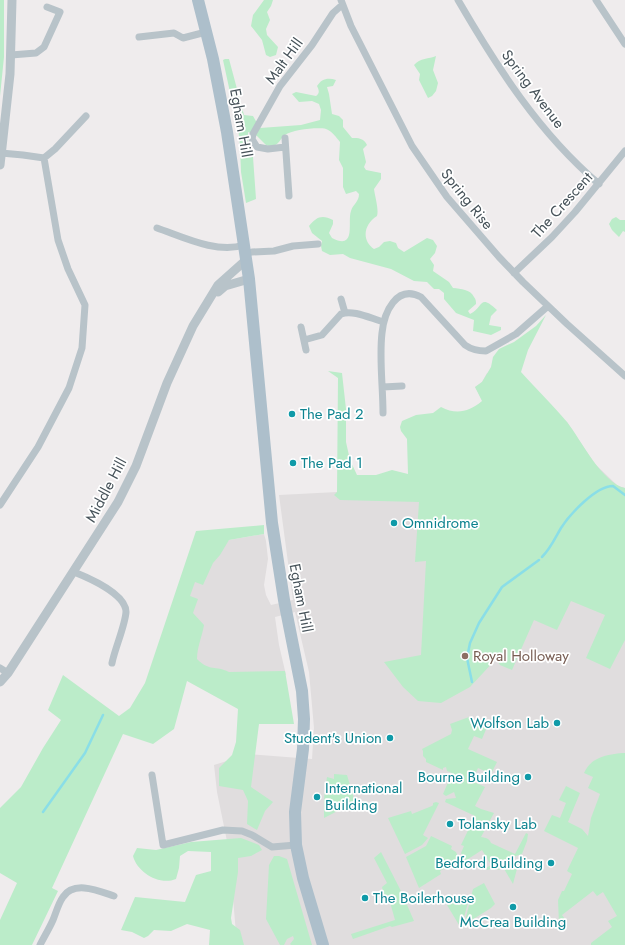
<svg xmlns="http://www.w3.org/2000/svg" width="625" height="945" viewBox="0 0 625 945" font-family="Jost,sans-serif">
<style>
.education{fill:#e0ddde}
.green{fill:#bbecc9}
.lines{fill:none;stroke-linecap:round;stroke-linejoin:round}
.stream{stroke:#8adee7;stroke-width:2.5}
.minor{stroke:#b8c3c9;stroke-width:7}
.tertiary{stroke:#b8c3c9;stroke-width:9}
.primary{stroke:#adbfcb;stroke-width:12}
.culture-dot{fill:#0f9aa8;stroke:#fff;stroke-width:1.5}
.education-dot{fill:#8d6e63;stroke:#fff;stroke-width:1.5}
.labels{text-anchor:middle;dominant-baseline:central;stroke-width:3.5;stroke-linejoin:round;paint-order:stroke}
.street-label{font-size:15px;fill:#465259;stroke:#fff}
.culture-label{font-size:15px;fill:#0d838f;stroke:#fff;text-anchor:start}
.education-label{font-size:15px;fill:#785e54;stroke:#fff;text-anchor:start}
</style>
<rect width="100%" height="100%" fill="#efeced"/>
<path class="education" d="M487 373 567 422 595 464 618 486 625 488V945H237L229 851 217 792 214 765 249 754 312 759 314 728 309 672 295 612 275 617 279 645 286 675 192 673 186 604 191 582 229 540 264 534 266 541 268 559 264 585 266 595 271 605 293 600 279 495 337 492 417 482 465 412 475 407 483 401 475 387 482 382Z"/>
<path class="green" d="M0 0H4V57L0 96Z
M264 0H273L271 6 267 12 270 20 266 29 267 35 278 47 276 55 270 57 266 55 262 40 251 26 253 15Z
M436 56 433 70 438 83 436 91 432 96 428 98 419 80 420 74 414 65C420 58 429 59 436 56Z
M225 59H229L244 115 253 116 260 128 301 125 320 120 321 110 319 104 312 101 299 102 292 94 296 92 316 96C320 93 319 90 317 86 321 79 328 77 336 80L333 86 327 87 329 94 332 114 339 116 343 120V127L352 138C358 138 364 138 367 145L363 149 366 162 364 167 366 170 381 173V179L374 189C375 197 379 209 377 216 364 224 361 240 374 249L379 247 384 242 390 241 396 243 398 248 404 252 427 238 433 240 437 246 435 253 430 259 434 265 433 271 449 282 453 288C461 289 470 289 474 297 476 299 476 302 476 304L468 311 470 314C484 307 479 293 497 310L491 316 489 325 501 327V330L491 335 473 331 474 320 456 313 444 299V293L439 289H434L427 282 414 281 391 269 350 258 343 254 330 255 322 251 321 246 322 241 312 233 309 226C316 217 322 214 333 220V224L329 233 332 238C357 251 347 221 351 211 353 204 359 202 359 194L356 191 346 194 343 187V168L339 160 340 142C336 137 332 131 326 129 317 127 292 130 285 135 279 140 280 144 271 147L266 145 257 136 248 132V143L253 157 256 199 246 203 241 172 240 146 237 116 233 106 223 60Z
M616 217 620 220H625V232L623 231 619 237 612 230 609 224 612 219Z
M546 315 528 350 521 372C536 389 553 405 567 422 581 440 602 483 625 488V640L610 669 586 658 605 615 571 601 557 630 534 620 512 670 500 665 496 659 470 687 441 703 418 701 403 687 384 662 421 655 426 561 415 562 419 502 340 500 334 495 337 492 338 378 328 371 342 373 346 409V442L350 460 357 475H376L392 470 408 474 407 439 401 431 400 427 402 421 416 415 433 413 441 407C456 415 469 412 482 401L475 387 482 382 491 367 493 357 499 349 514 342 536 326Z
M264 525V534L229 540 220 555 213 563 203 585 195 582 190 596 198 599 193 613 204 625C202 637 197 647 197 659 210 672 215 665 229 672L285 671 294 724H259L251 787 273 802 265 811 257 830 247 824 248 801 243 790 219 786V768L232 755 236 742 238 709 187 681 174 729 153 744 123 734 52 888 58 891 32 945H0V920L17 883 0 873V808L21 787 43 748 61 720 48 710 63 675 119 716 130 708 145 683 196 531Z
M469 717 473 728 481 725 487 727 482 739 474 736 468 749 497 762 491 774 478 768 472 781 485 787 475 806 481 809 494 813 481 837C486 838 489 838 491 843L515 854 526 833 528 834 527 841 522 854 513 857 515 863 518 865 513 884 503 867 498 870 496 867 487 870 486 868 491 865 482 850 465 861 461 853 464 846 461 845 475 816 445 802 446 799 456 798 454 792 446 796 443 794 452 773 447 771 446 767 443 768V770L426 762V759L423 756V751L422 749 451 734 452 730 450 724Z
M622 753H625V945H591V943L612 927 608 921 617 916 603 892 597 896 593 891 562 915 565 919 559 924 558 900 562 891H564L572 874 567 871 578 848 544 831 552 815 560 818 566 803 559 800 566 786 580 793 568 822 582 829 588 836 591 818 600 794 588 788 593 777 584 773C591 757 606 755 622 753Z
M334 774 347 775 355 802 324 818V799L327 777 334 779Z
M436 802 439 803 423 835 428 838 422 845 405 854 388 818 411 811 412 814 432 806 433 805V803Z
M431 836 452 846 451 849 456 852 459 859 440 871 441 874 419 888 406 857 426 846Z
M241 838 259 845 262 850 251 856 238 858V872L231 918 232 924 240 930 244 945H209L210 930 187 924 171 931 154 930 148 936 144 938 132 932 121 930 135 897 185 902 196 875 211 871V852L188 851 180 856 179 868 176 879C159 886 137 872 133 856L137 848 156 850 191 842Z
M381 852 402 893 414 921 392 927 390 926 353 939 351 934 395 920 388 895 384 896 382 887 387 883 374 858Z
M274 856H279L287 859 312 945H291L290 944 294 939 293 936 287 939 284 945H280L266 919 269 865Z
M484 883 495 904 491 908 467 923 465 921 473 889Z
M462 895 467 897 469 899 463 921 459 925 447 905Z"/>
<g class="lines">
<path class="stream" d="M542 557C551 548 555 538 561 528 570 514 596 486 613 486L625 495
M472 682 467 658 470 643 479 623 502 587 539 560
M43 812 85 753 103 715"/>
<path class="minor" d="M341 0 351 26 412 146 447 197 499 257 523 282 567 324 625 376
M458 0C497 67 539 133 599 184
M596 0 625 44
M139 37 174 33 183 38 206 32
M11 55 36 53 44 47 60 12 47 7
M285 138 289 196
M285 147 268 149 257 147 252 139 253 134 280 86 312 45 333 13 342 5
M1 153 23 155 44 158 55 149 86 116
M157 228C183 237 217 254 244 245
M245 254 252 252 274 251 293 246 318 244
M514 273 552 237 575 212 625 151
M341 299 345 313
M301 327 306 350
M304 340 322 335 341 314C353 309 372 319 384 322
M383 387 402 386
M383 413C383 387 379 358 382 333 384 313 396 284 421 297L465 345C472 350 478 351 486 351L516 334 548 306
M0 505 38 447 69 388 82 348 85 305 68 269 58 240 44 158
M74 572C89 578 126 594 126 612 125 626 115 648 112 663
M0 668 8 673
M152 775 163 845 223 830 242 831 252 835 272 847 296 845
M40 945C44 937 49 929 53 920 56 913 58 904 63 897 74 880 99 891 114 896"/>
<path class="tertiary" d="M0 165 10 74 12 0
M218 292 225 286 249 279
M0 682 8 673 118 502 136 466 167 383 193 326 218 285 246 260"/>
<path class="primary" d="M198 0 213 59 227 132 249 279 272 523 284 600 302 691 304 719 303 749 295 812 296 845 303 878 323 945"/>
</g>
<g class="culture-dot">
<circle cx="292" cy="414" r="4"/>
<circle cx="293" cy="463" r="4"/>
<circle cx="394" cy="523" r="4"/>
<circle cx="557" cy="723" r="4"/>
<circle cx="390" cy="738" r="4"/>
<circle cx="528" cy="777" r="4"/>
<circle cx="317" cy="797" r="4"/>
<circle cx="450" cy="824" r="4"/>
<circle cx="551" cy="863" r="4"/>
<circle cx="365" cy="898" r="4"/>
<circle cx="513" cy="907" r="4"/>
</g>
<circle class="education-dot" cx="465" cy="656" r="4"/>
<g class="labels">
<g class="street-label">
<text transform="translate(284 61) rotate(-54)">Malt Hill</text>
<text transform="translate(533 89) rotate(53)">Spring Avenue</text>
<text transform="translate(241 123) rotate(80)">Egham Hill</text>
<text transform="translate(467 199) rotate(51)">Spring Rise</text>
<text transform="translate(562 205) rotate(-48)">The Crescent</text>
<text transform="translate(106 490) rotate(-62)">Middle Hill</text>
<text transform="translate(301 598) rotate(79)">Egham Hill</text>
</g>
<g class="culture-label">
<text x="300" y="414">The Pad 2</text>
<text x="301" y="463">The Pad 1</text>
<text x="402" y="523">Omnidrome</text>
<text x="549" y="723" text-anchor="end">Wolfson Lab</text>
<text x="382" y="738" text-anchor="end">Student's Union</text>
<text x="520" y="777" text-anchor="end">Bourne Building</text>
<text x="325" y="788">International<tspan x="325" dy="17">Building</tspan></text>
<text x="458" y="824">Tolansky Lab</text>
<text x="543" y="863" text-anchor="end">Bedford Building</text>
<text x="373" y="898">The Boilerhouse</text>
<text x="513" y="922" text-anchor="middle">McCrea Building</text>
</g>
<g class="education-label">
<text x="473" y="656">Royal Holloway</text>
</g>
</g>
</svg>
